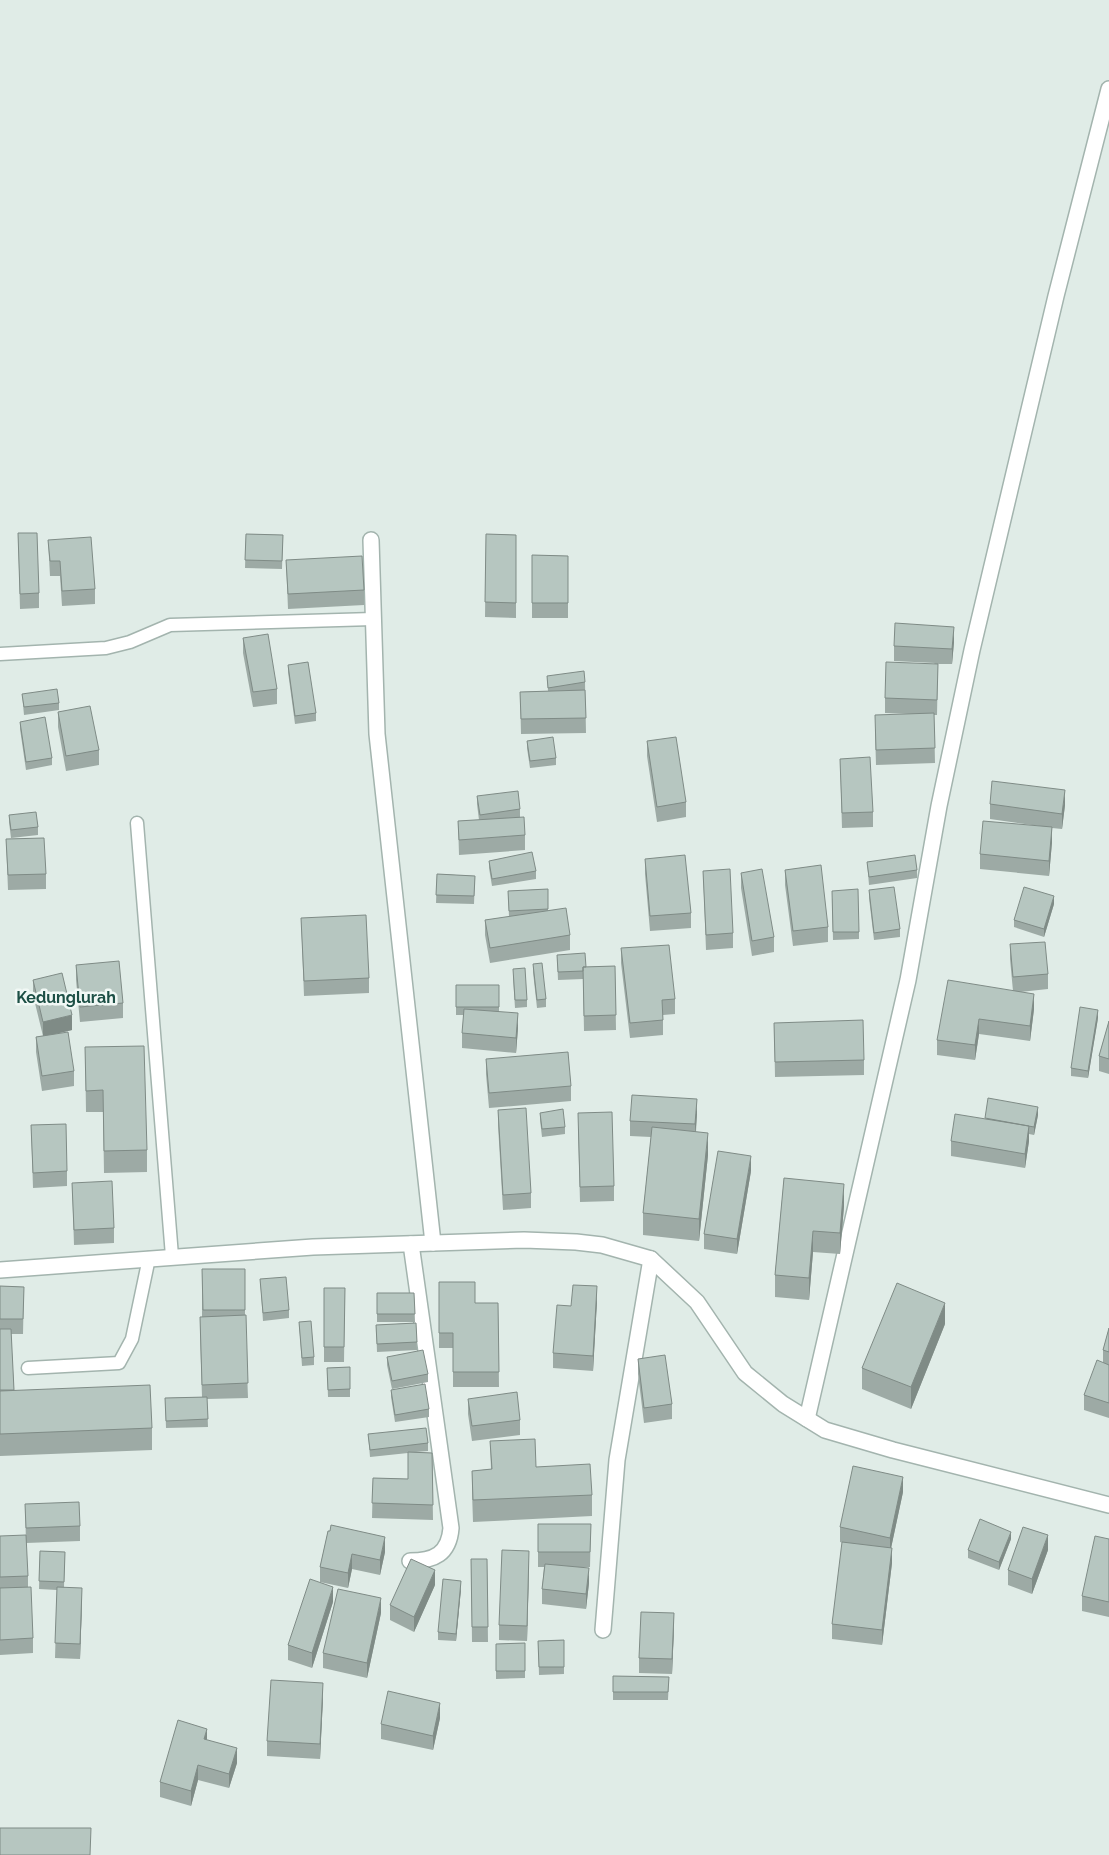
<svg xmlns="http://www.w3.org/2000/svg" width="1109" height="1855" viewBox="0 0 1109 1855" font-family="Raleway,sans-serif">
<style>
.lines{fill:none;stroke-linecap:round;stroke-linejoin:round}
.service-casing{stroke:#a3b4ae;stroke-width:15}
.minor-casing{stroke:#a3b4ae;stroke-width:18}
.tertiary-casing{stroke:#a3b4ae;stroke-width:18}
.service{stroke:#fff;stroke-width:12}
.minor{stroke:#fff;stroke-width:15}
.tertiary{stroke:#fff;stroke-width:15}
.wall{fill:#9daaa5}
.shaded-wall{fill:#7f8b86}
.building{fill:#b6c6c0;stroke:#7f8b86}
.labels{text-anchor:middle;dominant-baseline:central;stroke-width:5;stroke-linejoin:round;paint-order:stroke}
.quarter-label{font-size:16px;font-weight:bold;fill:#1c4f45;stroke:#f1f8f5}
</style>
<rect width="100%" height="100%" fill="#e0ece7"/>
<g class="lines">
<defs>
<path id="service" d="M0 654 106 648 130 642 170 625 373 619
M137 823 172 1256
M28 1368 119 1363 132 1339 149 1258"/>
<path id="minor" d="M371 540 377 734 433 1243
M807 1419 908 980 939 806 972 650 1056 296 1109 89
M410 1561C434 1561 449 1554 451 1528L411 1244
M603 1630 617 1460 651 1259"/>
<path id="tertiary" d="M0 1270 313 1247 524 1240 576 1242 602 1245 651 1259 697 1302 745 1373 783 1404 825 1430 893 1450 1109 1505"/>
</defs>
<use href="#service" class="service-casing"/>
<use href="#minor" class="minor-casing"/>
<use href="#tertiary" class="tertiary-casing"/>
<use href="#service" class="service"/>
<use href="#minor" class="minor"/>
<use href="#tertiary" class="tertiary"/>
</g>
<path class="wall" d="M18 533 39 593V608L20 609Z
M246 534 283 535 282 569 245 568Z
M486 534 516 535V618L485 617Z
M48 540 95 589V604L62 606 60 576H50Z
M532 555 568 556V618H532Z
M286 560 364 590V605L288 609Z
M243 638 277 689V704L253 707 243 653Z
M954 642 952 664H938L937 715H934L935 763 876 765 875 730 913 714 885 713V698L935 663 894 661V646Z
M288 665 316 713V721L295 724 288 672Z
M547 676 585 682 586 733 521 734 520 692 548 691Z
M22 694 59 703V710L24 715Z
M58 712 99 750V765L66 771 58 727Z
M20 722 52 758V765L26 770 20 729Z
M527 741 556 758V765L530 768 527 748Z
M647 741 686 802V817L657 822 647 756Z
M840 759 873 812V827L842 828Z
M477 796 520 809V817L525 835V850L459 855 458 821 479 820 477 804Z
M990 804 1065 805 1062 829 1052 828V842L1049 876 980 869V854L1039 826 990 819Z
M9 815 38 827V835L11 838 9 822Z
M6 839 46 874V889L8 890Z
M645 859 691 913V928L650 931 645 874Z
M489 861 536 871V879L492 886 489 868Z
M867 862 917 870V878L869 885Z
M785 870 828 927V942L793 946 785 885Z
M703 871 733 933V948L706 950Z
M741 873 774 937V952L752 956 741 888Z
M437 874 475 876 474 904 436 903Z
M548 889V911L570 935V950L490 963 485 935V920L509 917 508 891Z
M869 890 900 929V937L874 940 869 898Z
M832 898 859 932V939L833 940Z
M1054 904 1044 937 1014 927V920Z
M301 918 369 978V993L304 996Z
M1010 944 1048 974V989L1020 992 1034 1009 1030 1041 979 1034 975 1060 937 1055V1040L1013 991 1010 959Z
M621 948 675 999V1014L663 1015V1035L630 1038 621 963Z
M557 955 586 967 615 966 616 1030 584 1031 583 979 558 980Z
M533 964 546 999V1007L537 1008 533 972Z
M76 965 123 1003V1018L80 1022 76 980Z
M513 976 527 1000V1007L515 1008Z
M33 980 72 1030 59 1033 74 1071V1086L42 1091 36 1052V1037L43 1036 33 995Z
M456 985H499V1012L518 1028 516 1053 462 1048V1033L464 1015H456Z
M1098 1018 1088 1078 1071 1076V1068Z
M1109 1021V1074L1099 1071V1056Z
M774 1023 864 1060V1075L775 1077Z
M85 1047 147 1150V1172L104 1173 103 1112H86Z
M486 1059 571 1086V1101L489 1108 486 1074Z
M498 1110 531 1193V1208L503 1210 498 1125Z
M540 1113 565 1127V1134L542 1137 540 1120Z
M697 1114 696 1132 708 1155 699 1241 643 1235V1213L651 1137 630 1136V1121Z
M1038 1115 1034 1135 1029 1134V1141L1025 1168 951 1156V1141L985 1119Z
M31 1125 67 1171V1186L33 1188Z
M578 1128 614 1186V1201L580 1202Z
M751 1171 737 1254 704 1249V1234Z
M784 1178 844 1206 840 1254 813 1252 809 1300 775 1297V1275Z
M72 1183 114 1228V1243L74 1245Z
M202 1269H245V1315L248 1398 207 1399 208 1427 166 1428 165 1398 202 1397 200 1332V1317H202Z
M260 1279 289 1310V1318L263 1321Z
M439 1282 475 1303H498L499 1387H453V1348H439Z
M0 1286 24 1287 23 1334H11L14 1390 152 1428V1450L0 1456Z
M324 1288H345L344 1362H324Z
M377 1293H414L415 1322H377Z
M597 1301 593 1371 553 1368V1353L571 1306Z
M299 1322 314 1357V1365L302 1366Z
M416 1323 417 1350 377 1352 376 1325Z
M945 1324 911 1409 862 1389V1368Z
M1109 1328V1418L1084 1410V1395L1103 1363V1350Z
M387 1357 428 1374V1382L392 1389 387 1365Z
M638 1359 672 1404V1419L644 1423 638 1374Z
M350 1367V1397H328L327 1368Z
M391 1390 429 1409V1417L395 1422 391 1397Z
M468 1399 520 1420V1435L472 1441 468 1414Z
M368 1434 428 1443V1451L416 1452 432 1453 433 1520 372 1518 373 1478 408 1479V1453L370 1457Z
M490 1441 536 1467 592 1495V1516L473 1522 472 1492V1471L491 1469Z
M903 1492 891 1548 892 1563 882 1645 832 1639V1624L844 1543 840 1542V1527Z
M25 1504 80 1526V1541L26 1543Z
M538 1524H591L590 1567H583L589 1583 586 1609 542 1604V1589L544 1567H538Z
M328 1531 385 1552 380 1575 352 1569 348 1588 320 1582V1567Z
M0 1536 28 1576V1587L33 1638V1653L0 1655Z
M1011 1539 999 1570 968 1558V1550Z
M1109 1539V1617L1082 1611V1596Z
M1048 1550 1032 1594 1008 1585V1570Z
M40 1551 65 1552 64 1587 82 1603 80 1659 55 1658 57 1590 39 1589Z
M471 1559H487L488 1642H472Z
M529 1566 527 1641 499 1640V1625Z
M435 1585 414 1632 390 1620V1605Z
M461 1589 456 1641 438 1640V1632Z
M333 1602 312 1668 288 1660V1645Z
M381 1613 367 1678 323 1668V1653Z
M674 1628 672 1674 639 1673V1658Z
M564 1640V1674L539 1675 538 1641Z
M525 1643V1678L496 1679V1644Z
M613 1676 669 1677 668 1700H613Z
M323 1698 320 1759 267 1756V1741Z
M440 1718 433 1750 381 1739V1724Z
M207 1740 237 1763 229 1788 198 1780 191 1806 160 1797V1782Z"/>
<path class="shaded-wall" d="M954 627V642L952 664V649Z
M1065 790V805L1062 829V814Z
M1052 827V842L1049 876V861Z
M1054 896V904L1044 937V929Z
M1034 994V1009L1030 1041V1026Z
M1098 1010V1018L1088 1078V1071Z
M518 1013V1028L516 1053V1038Z
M72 1015V1030L43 1037V1022Z
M979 1019V1034L975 1060V1045Z
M697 1099V1114L695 1139V1124Z
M1038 1107V1115L1034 1135V1127Z
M1029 1126V1141L1025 1168V1154Z
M708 1133V1155L699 1241V1219Z
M751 1156V1171L737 1254V1239Z
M844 1184V1206L840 1254V1233Z
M813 1231V1252L809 1300V1278Z
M597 1286V1301L593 1371V1356Z
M945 1303V1324L911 1409V1387Z
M903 1477V1492L890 1553V1538Z
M1011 1532V1539L999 1570V1562Z
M1048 1535V1550L1032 1594V1579Z
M385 1537V1552L380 1575V1560Z
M892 1548V1563L882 1645V1630Z
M529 1551V1566L527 1641V1626Z
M352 1554V1569L348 1588V1573Z
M589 1568V1583L586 1609V1594Z
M435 1570V1585L414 1632V1617Z
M461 1581V1589L456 1641V1634Z
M333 1587V1602L312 1668V1653Z
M82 1588V1603L80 1659V1644Z
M381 1598V1613L367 1678V1663Z
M674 1613V1628L672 1674V1659Z
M323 1683V1698L320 1759V1744Z
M440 1703V1718L433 1750V1736Z
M207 1729V1744L204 1739Z
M237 1748V1763L229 1788V1774Z
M198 1765V1780L191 1806V1791Z"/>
<path class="building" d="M18 533H37L39 593 20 594Z
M246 534 283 535 282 561 245 560Z
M486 534 516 535V603L485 602Z
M91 537 95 589 62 591 60 561H50L48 540Z
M532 555 568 556V603H532Z
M362 556 364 590 288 594 286 560Z
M895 623 954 627 952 649 894 646Z
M268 634 277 689 253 692 243 638Z
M308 662 316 713 295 716 288 665Z
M886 662 938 664 937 700 885 698Z
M584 671 585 682 548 688 547 676Z
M57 689 59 703 24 707 22 694Z
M585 690 586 718 521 719 520 692Z
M90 706 99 750 66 756 58 712Z
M934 713 935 748 876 750 875 715Z
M45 717 52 758 26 762 20 722Z
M553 737 556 758 530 761 527 741Z
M676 737 686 802 657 807 647 741Z
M870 757 873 812 842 813 840 759Z
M992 781 1065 790 1062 814 990 804Z
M518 791 520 809 480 815 477 796Z
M36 812 38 827 11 830 9 815Z
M524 817 525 835 459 840 458 821Z
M983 821 1052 827 1049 861 980 854Z
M44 838 46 874 8 875 6 839Z
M532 852 536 871 492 879 489 861Z
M685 855 691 913 650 916 645 859Z
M915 855 917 870 869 877 867 862Z
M821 865 828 927 793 931 785 870Z
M730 869 733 933 706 935 703 871Z
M762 869 774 937 752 941 741 873Z
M437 874 475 876 474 896 436 895Z
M894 887 900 929 874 933 869 890Z
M1024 887 1054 896 1044 929 1014 920Z
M548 889V909L509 911 508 891Z
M858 889 859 932H833L832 891Z
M566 908 570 935 490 948 485 920Z
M366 915 369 978 304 981 301 918Z
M1045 942 1048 974 1013 977 1010 944Z
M669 945 675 999 662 1000 663 1020 630 1023 621 948Z
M585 953 586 967H583V971L558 972 557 955Z
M119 961 123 1003 80 1007 76 965Z
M542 963 546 999 537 1000 533 964Z
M615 966 616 1015 584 1016 583 967Z
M525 968 527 1000H515L513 969Z
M62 973 72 1015 43 1022 33 980Z
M948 980 1034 994 1030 1026 979 1019 975 1045 937 1040Z
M456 985H499V1007H456Z
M1080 1007 1098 1010 1088 1071 1071 1068Z
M464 1009 518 1013 516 1038 462 1033Z
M863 1020 864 1060 775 1062 774 1023Z
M1109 1021V1059L1099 1056Z
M68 1032 74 1071 42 1076 36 1037Z
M144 1046 147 1150 104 1151 103 1090 86 1091 85 1047Z
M568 1052 571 1086 489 1093 486 1059Z
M632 1095 697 1099 695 1124 630 1121Z
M988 1098 1038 1107 1034 1127 985 1118Z
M526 1108 531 1193 503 1195 498 1110Z
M563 1109 565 1127 542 1129 540 1113Z
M612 1112 614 1186 580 1187 578 1113Z
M955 1114 1029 1126 1025 1154 951 1141Z
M66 1124 67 1171 33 1173 31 1125Z
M652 1127 708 1133 699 1219 643 1213Z
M718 1151 751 1156 737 1239 704 1234Z
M784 1178 844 1184 840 1233 813 1231 809 1278 775 1275Z
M112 1181 114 1228 74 1230 72 1183Z
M202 1269H245V1310H203Z
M286 1277 289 1310 263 1313 260 1279Z
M439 1282H475V1303H498L499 1372H453V1333H439Z
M897 1283 945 1303 911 1387 862 1368Z
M573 1285 597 1286 593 1356 553 1353 557 1305 571 1306Z
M0 1286 24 1287 23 1319H0Z
M324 1288H345L344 1347H324Z
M377 1293H414L415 1314H377Z
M246 1315 248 1383 202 1385 200 1317Z
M311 1321 314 1357 302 1358 299 1322Z
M416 1323 417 1342 377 1344 376 1325Z
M1109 1328V1352L1103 1350Z
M0 1329H11L14 1390H0Z
M423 1350 428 1374 392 1381 387 1357Z
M665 1355 672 1404 644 1408 638 1359Z
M1097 1360 1109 1365V1403L1084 1395Z
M350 1367V1389L328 1390 327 1368Z
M425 1384 429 1409 395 1415 391 1390Z
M150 1385 152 1428 0 1434V1391Z
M517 1392 520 1420 472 1426 468 1399Z
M207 1397 208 1419 166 1421 165 1398Z
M426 1428 428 1443 370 1450 368 1434Z
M535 1439 536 1467 590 1464 592 1495 473 1500 472 1471 492 1469 490 1441Z
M408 1452 432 1453 433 1505 372 1503 373 1478 408 1479Z
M853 1466 903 1477 890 1538 840 1527Z
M79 1502 80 1526 26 1528 25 1504Z
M980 1519 1011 1532 999 1562 968 1550Z
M538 1524H591L590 1552H538Z
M331 1525 385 1537 380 1560 352 1554 348 1573 320 1567 328 1531H330Z
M1023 1527 1048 1535 1032 1579 1008 1570Z
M26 1535 28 1576 0 1577V1536Z
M1095 1536 1109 1539V1602L1082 1596Z
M842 1542 892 1548 882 1630 832 1624Z
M502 1550 529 1551 527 1626 499 1625Z
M40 1551 65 1552 64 1582 39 1581Z
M411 1559 435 1570 414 1617 390 1605Z
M471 1559H487L488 1627H472Z
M545 1564 589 1568 586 1594 542 1589Z
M310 1579 333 1587 312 1653 288 1645Z
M443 1579 461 1581 456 1634 438 1632Z
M31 1587 33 1638 0 1640V1588Z
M57 1587 82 1588 80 1644 55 1643Z
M338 1589 381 1598 367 1663 323 1653Z
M641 1612 674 1613 672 1659 639 1658Z
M564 1640V1667H539L538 1641Z
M525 1643V1671H496V1644Z
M613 1676 669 1677 668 1692H613Z
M271 1680 323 1683 320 1744 267 1741Z
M388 1691 440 1703 433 1736 381 1724Z
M178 1720 207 1729 204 1739 237 1748 229 1774 198 1765 191 1791 160 1782Z
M0 1828H91L90 1855H0Z"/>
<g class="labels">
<g class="quarter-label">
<text x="66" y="997">Kedunglurah</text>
</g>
</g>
</svg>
